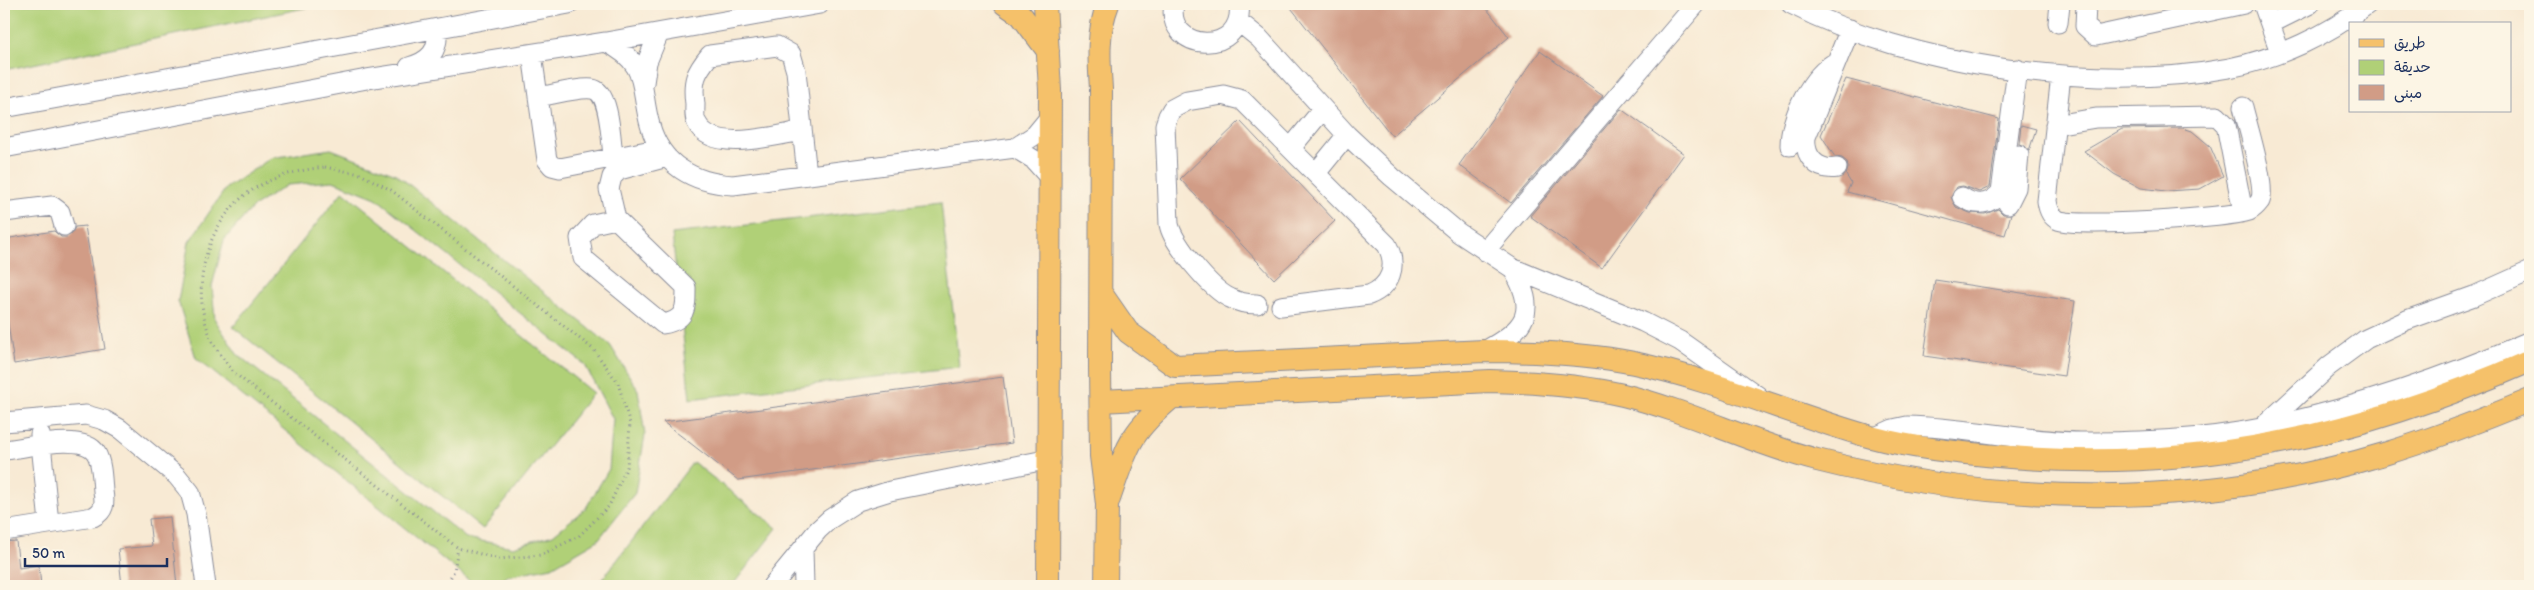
<svg xmlns="http://www.w3.org/2000/svg" width="2534" height="590" viewBox="0 0 2534 590" font-family="Itim,'Playpen Sans Arabic',sans-serif">
<style>
.green{fill:#b0d077;stroke:#66806a;fill-rule:evenodd}
.building{fill:#d19c86}
.lines{fill:none;stroke-linecap:round;stroke-linejoin:round}
.minor-casing{stroke:#8a8c99;stroke-width:21}
.major-casing{stroke:#8a8c99;stroke-width:24}
.path{stroke:#8a8c99;stroke-width:3;stroke-dasharray:1 4;stroke-linecap:butt}
.minor{stroke:#fff;stroke-width:19}
.major{stroke:#f5c16b;stroke-width:22}
</style>
<rect width="100%" height="100%" fill="#fcf5e5"/>
<filter id="ink" filterUnits="userSpaceOnUse"><feTurbulence type="fractalNoise" baseFrequency=".02" numOctaves="2"/><feDisplacementMap in="SourceGraphic" scale="10" xChannelSelector="R" yChannelSelector="G"/><feConvolveMatrix kernelMatrix="1 2 1 2 8 2 1 2 1" color-interpolation-filters="sRGB"/></filter>
<filter id="wash" filterUnits="userSpaceOnUse"><feTurbulence type="fractalNoise" baseFrequency=".0096" numOctaves="4" result="noise"/><feDisplacementMap in="SourceGraphic" scale="20" xChannelSelector="R" yChannelSelector="G"/><feGaussianBlur stdDeviation="1.12" result="paint"/><feColorMatrix in="noise" values="0 0 0 0 0 0 0 0 0 0 0 0 0 0 0 0 0 1.4 0 .05"/><feComposite in="paint" operator="in"/></filter>
<g filter="url(#wash)">
<rect width="100%" height="100%" fill="#f8ead4"/>
<path class="green" d="M4 4H324L4 70Z
M331 149 396 174 610 345 638 390 645 435 635 493 598 540 552 567 507 576 498 586H476L196 358 178 301 189 242 226 188 271 158ZM333 181 376 198 585 365 613 419 609 469 586 508 553 535 513 547 466 538 237 354 215 320 212 286 224 240 253 207 287 185Z
M343 191 593 393 483 529 233 327Z
M941 202 959 367 690 399 672 234Z
M693 462 777 528 732 586H597Z"/>
<g id="blocks">
<path class="building" d="M1288 4H1483L1509 37 1392 136Z
M1540 51 1603 96 1511 203 1459 165Z
M1846 79 1999 119 1990 187 1979 192 1963 186 1957 187 1951 197 1956 207 1970 213 1985 214 1998 209 2003 214H2011L2005 235 1847 192 1851 183 1846 175 1848 168 1847 162 1842 158 1835 157 1821 135Z
M1621 109 1684 154 1602 268 1530 216Z
M1240 121 1335 221 1274 279 1180 179Z
M2021 125 2036 129 2029 151 2025 146 2019 144Z
M2183 128 2192 131 2210 146 2223 176 2200 189 2166 191 2141 188 2114 174 2084 151 2122 129Z
M85 226 105 349 14 364 4 297V239L54 231 61 237H67L72 233 75 227Z
M1935 280 2075 301 2064 376 1924 356Z
M1003 377 1012 443 738 480 663 422Z
M170 517 177 586H122L118 549 152 546 149 519Z
M16 541 19 568 39 565 41 586H4V542Z"/>
</g>
</g>
<g filter="url(#ink)">
<use href="#blocks" fill-opacity="0" stroke="#8a8c99" stroke-width="1"/>
<g class="lines">
<defs>
<path id="minor" d="M1174 4C1164 53 1246 57 1239 4
M1791 4C1910 66 2097 93 2229 68 2279 58 2328 35 2368 4
M2086 4 2085 26 2096 36 2244 4
M2263 4 2280 52
M1238 21 1259 38 1347 135 1392 177 1459 233 1512 268 1643 322 1680 341 1758 396
M2058 23 2060 4
M2270 24 2310 4
M606 42C650 64 639 86 650 125 661 165 694 183 733 185L1015 148 1035 135 1049 118
M532 54 547 160 552 166 560 168 652 150
M409 67C430 61 439 51 437 29
M2061 75 2047 201C2048 209 2050 216 2058 220 2075 228 2228 218 2249 211 2253 209 2257 205 2260 201 2267 188 2247 124 2243 107
M644 83 647 62 659 33
M538 97C553 95 578 87 592 89 610 91 611 141 613 156
M4 108 569 4
M2055 125 2096 118 2217 116 2226 125 2243 212
M802 131C776 135 712 154 697 123 694 119 695 109 695 104 692 81 695 73 710 55L777 46 791 54 796 71 807 175
M1790 146C1790 118 1811 75 1836 62
M4 148 367 79 606 42 820 4
M1015 148 1033 159 1049 177
M1291 148 1323 109
M1837 168C1817 171 1804 157 1806 137L1850 29
M1316 173 1347 135
M1962 197C1976 207 1990 205 2001 192L2017 69
M2008 204 2016 188 2019 155
M4 212 52 206 60 212 64 226
M616 219 593 224 580 238 583 258 663 324C687 320 686 307 686 287L616 219 609 189 612 177 619 170 667 157
M1485 251 1696 4
M1257 304C1247 304 1239 303 1230 298 1212 290 1172 243 1169 224L1165 125 1168 116 1172 109 1187 101 1223 95 1242 100 1387 245C1398 266 1391 286 1369 295L1281 306
M1484 351C1526 329 1539 312 1512 268
M4 422 86 415 104 420 120 429 177 476 190 492 196 514 206 586
M2266 424 2329 366 2366 339 2407 320 2474 296 2530 271
M40 434 49 523
M1873 438 1893 429 1907 426C1965 427 2022 441 2080 442 2140 442 2202 440 2261 428 2353 409 2444 378 2530 341
M4 450C26 448 83 432 96 453 102 463 102 480 103 491 105 503 105 511 93 517L4 531
M803 549 804 586
M772 586 818 530 830 519 858 501 890 491 1050 459"/>
<path id="major" d="M1005 4 1021 15 1048 51
M1045 4 1050 90 1048 586
M1101 293 1128 332 1175 366 1484 351C1535 351 1584 353 1634 363 1716 380 1792 415 1871 437 1912 448 1968 454 2010 457 2198 472 2359 436 2530 361
M1101 401 1490 381C1535 382 1579 385 1623 395 1689 411 1751 443 1817 460 2002 507 2200 509 2384 454 2434 439 2482 420 2530 400
M1109 499C1127 448 1128 434 1171 398
M1106 586 1107 504 1101 456 1100 367 1101 89C1099 59 1097 32 1108 4"/>
</defs>
<use href="#minor" class="minor-casing"/>
<use href="#major" class="major-casing"/>
<path class="path" d="M325 167 360 174 391 190 593 349 618 383 630 424 627 467 609 506 579 536 541 555 499 559 458 548 233 372C227 363 219 354 214 344 186 292 206 214 259 186 281 174 301 170 325 167Z
M446 586 454 571 458 548"/>
<use href="#minor" class="minor"/>
<use href="#major" class="major"/>
</g>
</g>
<rect width="2534" height="590" fill="none" stroke="#fcf5e5" stroke-width="20"/>
<rect x="2349" y="22" width="162" height="90" fill="#fcf5e5" stroke="#a2a6af"/>
<rect x="2359" y="39" width="25" height="8" fill="#f5c16b" stroke="#a2a6af"/>
<text x="2394" y="48" font-size="15" fill="#1b2f5e">طريق</text>
<rect x="2359" y="60" width="25" height="15" fill="#b0d077" stroke="#a2a6af"/>
<text x="2394" y="72" font-size="15" fill="#1b2f5e">حديقة</text>
<rect x="2359" y="85" width="25" height="15" fill="#d19c86" stroke="#a2a6af"/>
<text x="2394" y="98" font-size="15" fill="#1b2f5e">مبنى</text>
<path d="M25 558v8h142v-8" fill="none" stroke="#1b2f5e" stroke-width="2.5"/>
<text x="32" y="558" font-size="15" fill="#1b2f5e" stroke="#fcf5e5" stroke-width="4" paint-order="stroke">50 m</text>
</svg>
